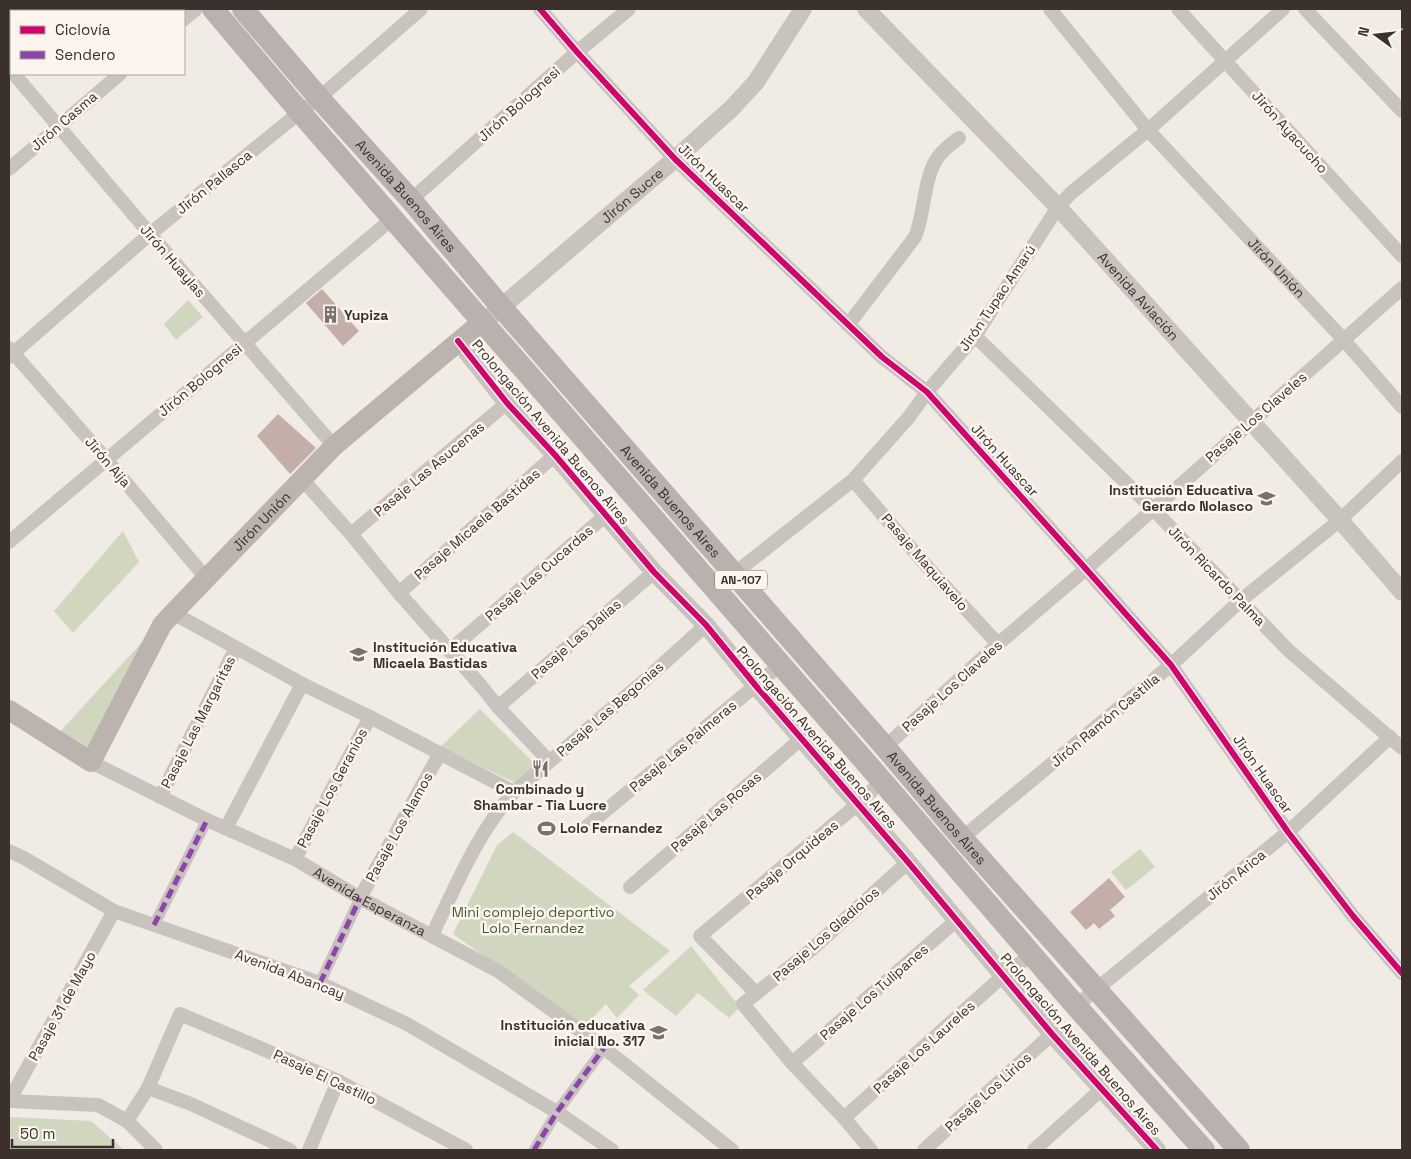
<svg xmlns="http://www.w3.org/2000/svg" width="1411" height="1159" viewBox="0 0 1411 1159" font-family="'Space Grotesk',sans-serif">
<style>
.green{fill:#d1d6bf}
.building{fill:#c3afa7}
.lines{fill:none;stroke-linecap:round;stroke-linejoin:round}
.pedestrian{stroke:#c9c3be;stroke-width:11}
.minor{stroke:#c9c3be;stroke-width:14}
.tertiary{stroke:#c9c3be;stroke-width:18}
.secondary{stroke:#bab3ae;stroke-width:20}
.primary{stroke:#b8b1ad;stroke-width:22}
.quiet{stroke:#8e44ad;stroke-width:5;stroke-dasharray:10 5;stroke-linecap:butt}
.cycleway-casing{stroke:#fbf5ee;stroke-width:9}
.cycleway{stroke:#d6006c;stroke-width:6}
.labels{text-anchor:middle;dominant-baseline:central;stroke-width:5;stroke-linejoin:round;paint-order:stroke}
.shield{fill:#fbf5ee;stroke:#756b66;stroke-width:1}
.shield-label{font-size:12px;font-weight:bold;fill:#3b302b}
.street-label{font-size:14px;fill:#3b302b;stroke:#fbf5ee}
.poi-label{font-size:14px;font-weight:bold;fill:#3b302b;stroke:#fbf5ee;text-anchor:start}
.park-label{font-size:14px;fill:#4a5a2e;stroke:#fbf5ee}
</style>
<rect width="100%" height="100%" fill="#f0ebe5"/>
<path class="green" d="M188 300 203 317 176 340 164 324Z
M123 531 139 562 73 633 54 611Z
M145 639 87 756 56 736Z
M480 709 540 769 518 784 440 747Z
M513 832 670 951 629 986 639 995 617 1018 606 1004 584 1027 453 934 497 845Z
M1140 849 1155 867 1126 890 1111 872Z
M691 946 740 1007 729 1018 698 993 676 1016 643 990Z
M9 1117 91 1121 124 1150H9Z"/>
<path class="building" d="M322 289 359 331 343 346 306 303Z
M278 414 316 448 290 474 257 436Z
M1109 878 1125 897 1110 910 1115 916 1099 929 1094 923 1086 930 1070 912Z"/>
<g class="lines">
<path class="pedestrian" d="M154 925 207 820
M320 983 360 898
M534 1150 557 1112 604 1048"/>
<g class="minor">
<path d="M540 9 577 52 675 159 882 357 927 392 1086 569 1171 665 1288 832 1353 916 1402 973"/>
<path id="s1" d="M1050 9 1148 130 1344 340 1402 407"/>
<path d="M1178 9 1402 256"/>
<path d="M1305 9 1402 111"/>
<path d="M184 19 196 9"/>
<path d="M14 74 150 234 334 446"/>
<path d="M9 169 120 74"/>
<path d="M411 200 577 52 629 9"/>
<path d="M848 325 915 237C925 212 923 183 936 160 941 151 951 144 959 138"/>
<path d="M975 336 1153 509 1288 650 1402 748"/>
<path d="M9 348 106 459 206 578"/>
<path d="M9 357 150 234 300 112 319 98 421 9"/>
<path d="M302 479 351 534 399 593 482 687 498 707 549 761"/>
<path d="M853 480 930 570 998 644"/>
<path d="M351 534 507 403"/>
<path d="M9 542 393 218"/>
<path d="M717 592 735 573 853 480 909 417 927 392 975 336 1058 207 1071 193 1148 130 1283 9"/>
<path d="M399 593 555 455"/>
<path d="M173 613 302 684 370 717 514 792"/>
<path d="M449 651 606 515"/>
<path d="M498 707 654 572"/>
<path d="M885 747 998 644 1086 569 1402 288"/>
<path id="s2" d="M91 762 207 820 295 859 360 898 498 971 604 1048 732 1150"/>
<path d="M160 797 236 648"/>
<path d="M586 827 780 665"/>
<path d="M226 828 302 684"/>
<path d="M962 838 1171 665 1240 601 1340 520 1402 461"/>
<path d="M9 851 24 858 114 911 320 983 407 1024 557 1112 612 1150"/>
<path d="M295 859 370 717"/>
<path d="M630 887 802 738"/>
<path d="M360 898 440 753"/>
<path d="M432 935C456 886 477 833 514 792L652 674 706 625"/>
<path d="M756 993 700 936 858 804 882 781"/>
<path d="M1076 1006 1288 832 1390 737"/>
<path d="M792 1063 957 920"/>
<path d="M148 1088 191 1104 290 1150"/>
<path d="M9 1101 114 911"/>
<path d="M9 1101 98 1105 127 1121 156 1150"/>
<path d="M844 1118 1004 975 1031 955"/>
<path d="M127 1121 148 1088 180 1014 338 1081 466 1150"/>
<path d="M309 1150 338 1081"/>
<path d="M871 1150 844 1118 792 1063 743 1004 812 949 908 862"/>
<path d="M924 1150 1052 1034"/>
<path d="M1034 1150 1103 1088"/>
</g>
<g class="tertiary">
<path id="s3" d="M866 9 1058 207 1340 520 1402 592"/>
<path id="s4" d="M492 315 675 159 731 109 756 82 803 9"/>
<path d="M458 341 507 403 555 455 654 572 706 625 756 686 908 862 1052 1034 1157 1150"/>
</g>
<path class="secondary" id="s5" d="M9 710 91 762 162 625 173 613 334 446 482 322"/>
<g class="primary">
<path d="M213 9 300 112 882 781 1076 1006 1204 1150"/>
<path id="s6" d="M243 9 319 98 411 200 502 308 885 747 962 838 1239 1150"/>
</g>
<path class="quiet" d="M154 925 207 820
M320 983 360 898
M534 1150 557 1112 604 1048"/>
<defs>
<path id="cycleway" d="M540 9 577 52 675 159 882 357 927 392 1086 569 1171 665 1288 832 1353 916 1402 973
M458 341 507 403 555 455 654 572 706 625 756 686 908 862 1052 1034 1157 1150"/>
</defs>
<use href="#cycleway" class="cycleway-casing"/>
<use href="#cycleway" class="cycleway"/>
</g>
<defs>
<symbol id="building-bare" viewBox="-9 -9 18 18"><path d="M-4-6H4V6H1V3H-1V6H-4ZM-2.5-4.3h1.7v1.8h-1.7ZM.8-4.3h1.7v1.8H.8ZM-2.5-1h1.7V.8h-1.7ZM.8-1h1.7V.8H.8Z" fill="#7a716c" stroke="#fbf5ee" stroke-width="2.5" paint-order="stroke"/></symbol>
<symbol id="school-bare" viewBox="-9 -9 18 18"><path d="M0-5L7-2L0 1L-7-2ZM-4 1L0 2.5L4 1V4Q0 6-4 4Z" fill="#7a716c" stroke="#fbf5ee" stroke-width="2.5" paint-order="stroke"/></symbol>
<symbol id="restaurant-bare" viewBox="-9 -9 18 18"><path d="M-5-6h1v4h1v-4h1v4h1v-4h1v5L-1.5 .5V6h-2V.5L-5-1ZM5-6V6H3V1.5H1.5Q1.5-4 5-6Z" fill="#7a716c" stroke="#fbf5ee" stroke-width="2.5" paint-order="stroke"/></symbol>
<symbol id="stadium-bare" viewBox="-9 -9 18 18"><path d="M0-5a6.5 5 0 1 0 0 10a6.5 5 0 1 0 0-10ZM-3.5-1.8h7v3.6h-7Z" fill="#7a716c" stroke="#fbf5ee" stroke-width="2.5" paint-order="stroke"/></symbol>
</defs>
<g fill-rule="evenodd">
<use href="#building-bare" x="318" y="302" width="25" height="25"/>
<use href="#school-bare" x="1254" y="486" width="25" height="25"/>
<use href="#school-bare" x="346" y="642" width="25" height="25"/>
<use href="#restaurant-bare" x="528" y="756" width="25" height="25"/>
<use href="#stadium-bare" x="534" y="816" width="25" height="25"/>
<use href="#school-bare" x="646" y="1020" width="25" height="25"/>
</g>
<g class="labels">
<rect class="shield" x="715" y="570.5" width="52" height="19" rx="4"/>
<g class="shield-label">
<text x="741" y="580">AN-107</text>
</g>
<g class="street-label">
<text transform="translate(519 104) rotate(-42)">Jirón Bolognesi</text>
<text transform="translate(64 121) rotate(-41)">Jirón Casma</text>
<text transform="translate(1290 132) rotate(48)">Jirón Ayacucho</text>
<text transform="translate(714 178) rotate(44)">Jirón Huascar</text>
<text transform="translate(214 182) rotate(-39)">Jirón Pallasca</text>
<text stroke="none"><textPath href="#s6" startOffset="248">Avenida Buenos Aires</textPath></text>
<text stroke="none"><textPath href="#s4" startOffset="184">Jirón Sucre</textPath></text>
<text transform="translate(173 261) rotate(49)">Jirón Huaylas</text>
<text stroke="none"><textPath href="#s1" startOffset="344">Jirón Unión</textPath></text>
<text stroke="none"><textPath href="#s3" startOffset="396">Avenida Aviación</textPath></text>
<text transform="translate(997 298) rotate(-56)">Jirón Tupac Amarú</text>
<text transform="translate(200 380) rotate(-40)">Jirón Bolognesi</text>
<text transform="translate(1256 417) rotate(-41)">Pasaje Los Claveles</text>
<text transform="translate(551 432) rotate(50)">Prolongación Avenida Buenos Aires</text>
<text transform="translate(1005 460) rotate(48)">Jirón Huascar</text>
<text transform="translate(108 462) rotate(49)">Jirón Aija</text>
<text transform="translate(429 469) rotate(-40)">Pasaje Las Asucenas</text>
<text stroke="none"><textPath href="#s6" startOffset="652">Avenida Buenos Aires</textPath></text>
<text stroke="none"><textPath href="#s5" startOffset="395">Jirón Unión</textPath></text>
<text transform="translate(477 524) rotate(-41)">Pasaje Micaela Bastidas</text>
<text transform="translate(925 562) rotate(49)">Pasaje Maquiavelo</text>
<text transform="translate(539 573) rotate(-41)">Pasaje Las Cucardas</text>
<text transform="translate(1217 576) rotate(46)">Jirón Ricardo Palma</text>
<text transform="translate(576 639) rotate(-41)">Pasaje Las Dalias</text>
<text transform="translate(952 686) rotate(-42)">Pasaje Los Claveles</text>
<text transform="translate(610 709) rotate(-41)">Pasaje Las Begonias</text>
<text transform="translate(1105 720) rotate(-40)">Jirón Ramón Castilla</text>
<text transform="translate(198 722) rotate(-63)">Pasaje Las Margaritas</text>
<text transform="translate(817 737) rotate(49)">Prolongación Avenida Buenos Aires</text>
<text transform="translate(683 746) rotate(-40)">Pasaje Las Palmeras</text>
<text transform="translate(1263 774) rotate(55)">Jirón Huascar</text>
<text transform="translate(332 788) rotate(-62)">Pasaje Los Geranios</text>
<text stroke="none"><textPath href="#s6" startOffset="1058">Avenida Buenos Aires</textPath></text>
<text transform="translate(716 812) rotate(-41)">Pasaje Las Rosas</text>
<text transform="translate(399 827) rotate(-61)">Pasaje Los Alamos</text>
<text transform="translate(792 860) rotate(-40)">Pasaje Orquideas</text>
<text transform="translate(1236 875) rotate(-39)">Jirón Arica</text>
<text stroke="none"><textPath href="#s2" startOffset="312">Avenida Esperanza</textPath></text>
<text transform="translate(826 934) rotate(-41)">Pasaje Los Gladiolos</text>
<text transform="translate(290 974) rotate(21)">Avenida Abancay</text>
<text transform="translate(874 992) rotate(-41)">Pasaje Los Tulipanes</text>
<text transform="translate(62 1006) rotate(-61)">Pasaje 31 de Mayo</text>
<text transform="translate(1081 1044) rotate(49)">Prolongación Avenida Buenos Aires</text>
<text transform="translate(924 1047) rotate(-42)">Pasaje Los Laureles</text>
<text transform="translate(325 1077) rotate(25)">Pasaje El Castillo</text>
<text transform="translate(988 1092) rotate(-42)">Pasaje Los Lirios</text>
</g>
<g class="poi-label">
<text x="344" y="315">Yupiza</text>
<text x="1253" y="490" text-anchor="end">Institución Educativa<tspan x="1253" dy="16">Gerardo Nolasco</tspan></text>
<text x="373" y="647">Institución Educativa<tspan x="373" dy="16">Micaela Bastidas</tspan></text>
<text x="540" y="789" text-anchor="middle">Combinado y<tspan x="540" dy="16">Shambar - Tia Lucre</tspan></text>
<text x="560" y="828">Lolo Fernandez</text>
<text x="645" y="1025" text-anchor="end">Institución educativa<tspan x="645" dy="16">inicial No. 317</tspan></text>
</g>
<g class="park-label">
<text x="533" y="912">Mini complejo deportivo<tspan x="533" dy="16">Lolo Fernandez</tspan></text>
</g>
</g>
<rect width="1411" height="1159" fill="none" stroke="#3b302b" stroke-width="20"/>
<rect x="10" y="10" width="175" height="65" fill="#fbf5ee" stroke="#aea6a0"/>
<rect x="20" y="26" width="25" height="8" fill="#d6006c" stroke="#aea6a0"/>
<text x="55" y="35" font-size="15" fill="#3b302b">Ciclovía</text>
<rect x="20" y="51" width="25" height="8" fill="#8e44ad" stroke="#aea6a0"/>
<text x="55" y="60" font-size="15" fill="#3b302b">Sendero</text>
<g transform="translate(1376 35) rotate(285)" stroke="#fbf5ee" stroke-width="4" paint-order="stroke">
<path d="M0-4L9 19L0 12L-9 19Z" fill="#3b302b"/>
<text y="-8" font-size="14" font-weight="bold" text-anchor="middle" fill="#3b302b">N</text>
</g>
<path d="M12 1139v8h101v-8" fill="none" stroke="#3b302b" stroke-width="2.5"/>
<text x="20" y="1139" font-size="15" fill="#3b302b" stroke="#fbf5ee" stroke-width="4" paint-order="stroke">50 m</text>
</svg>
